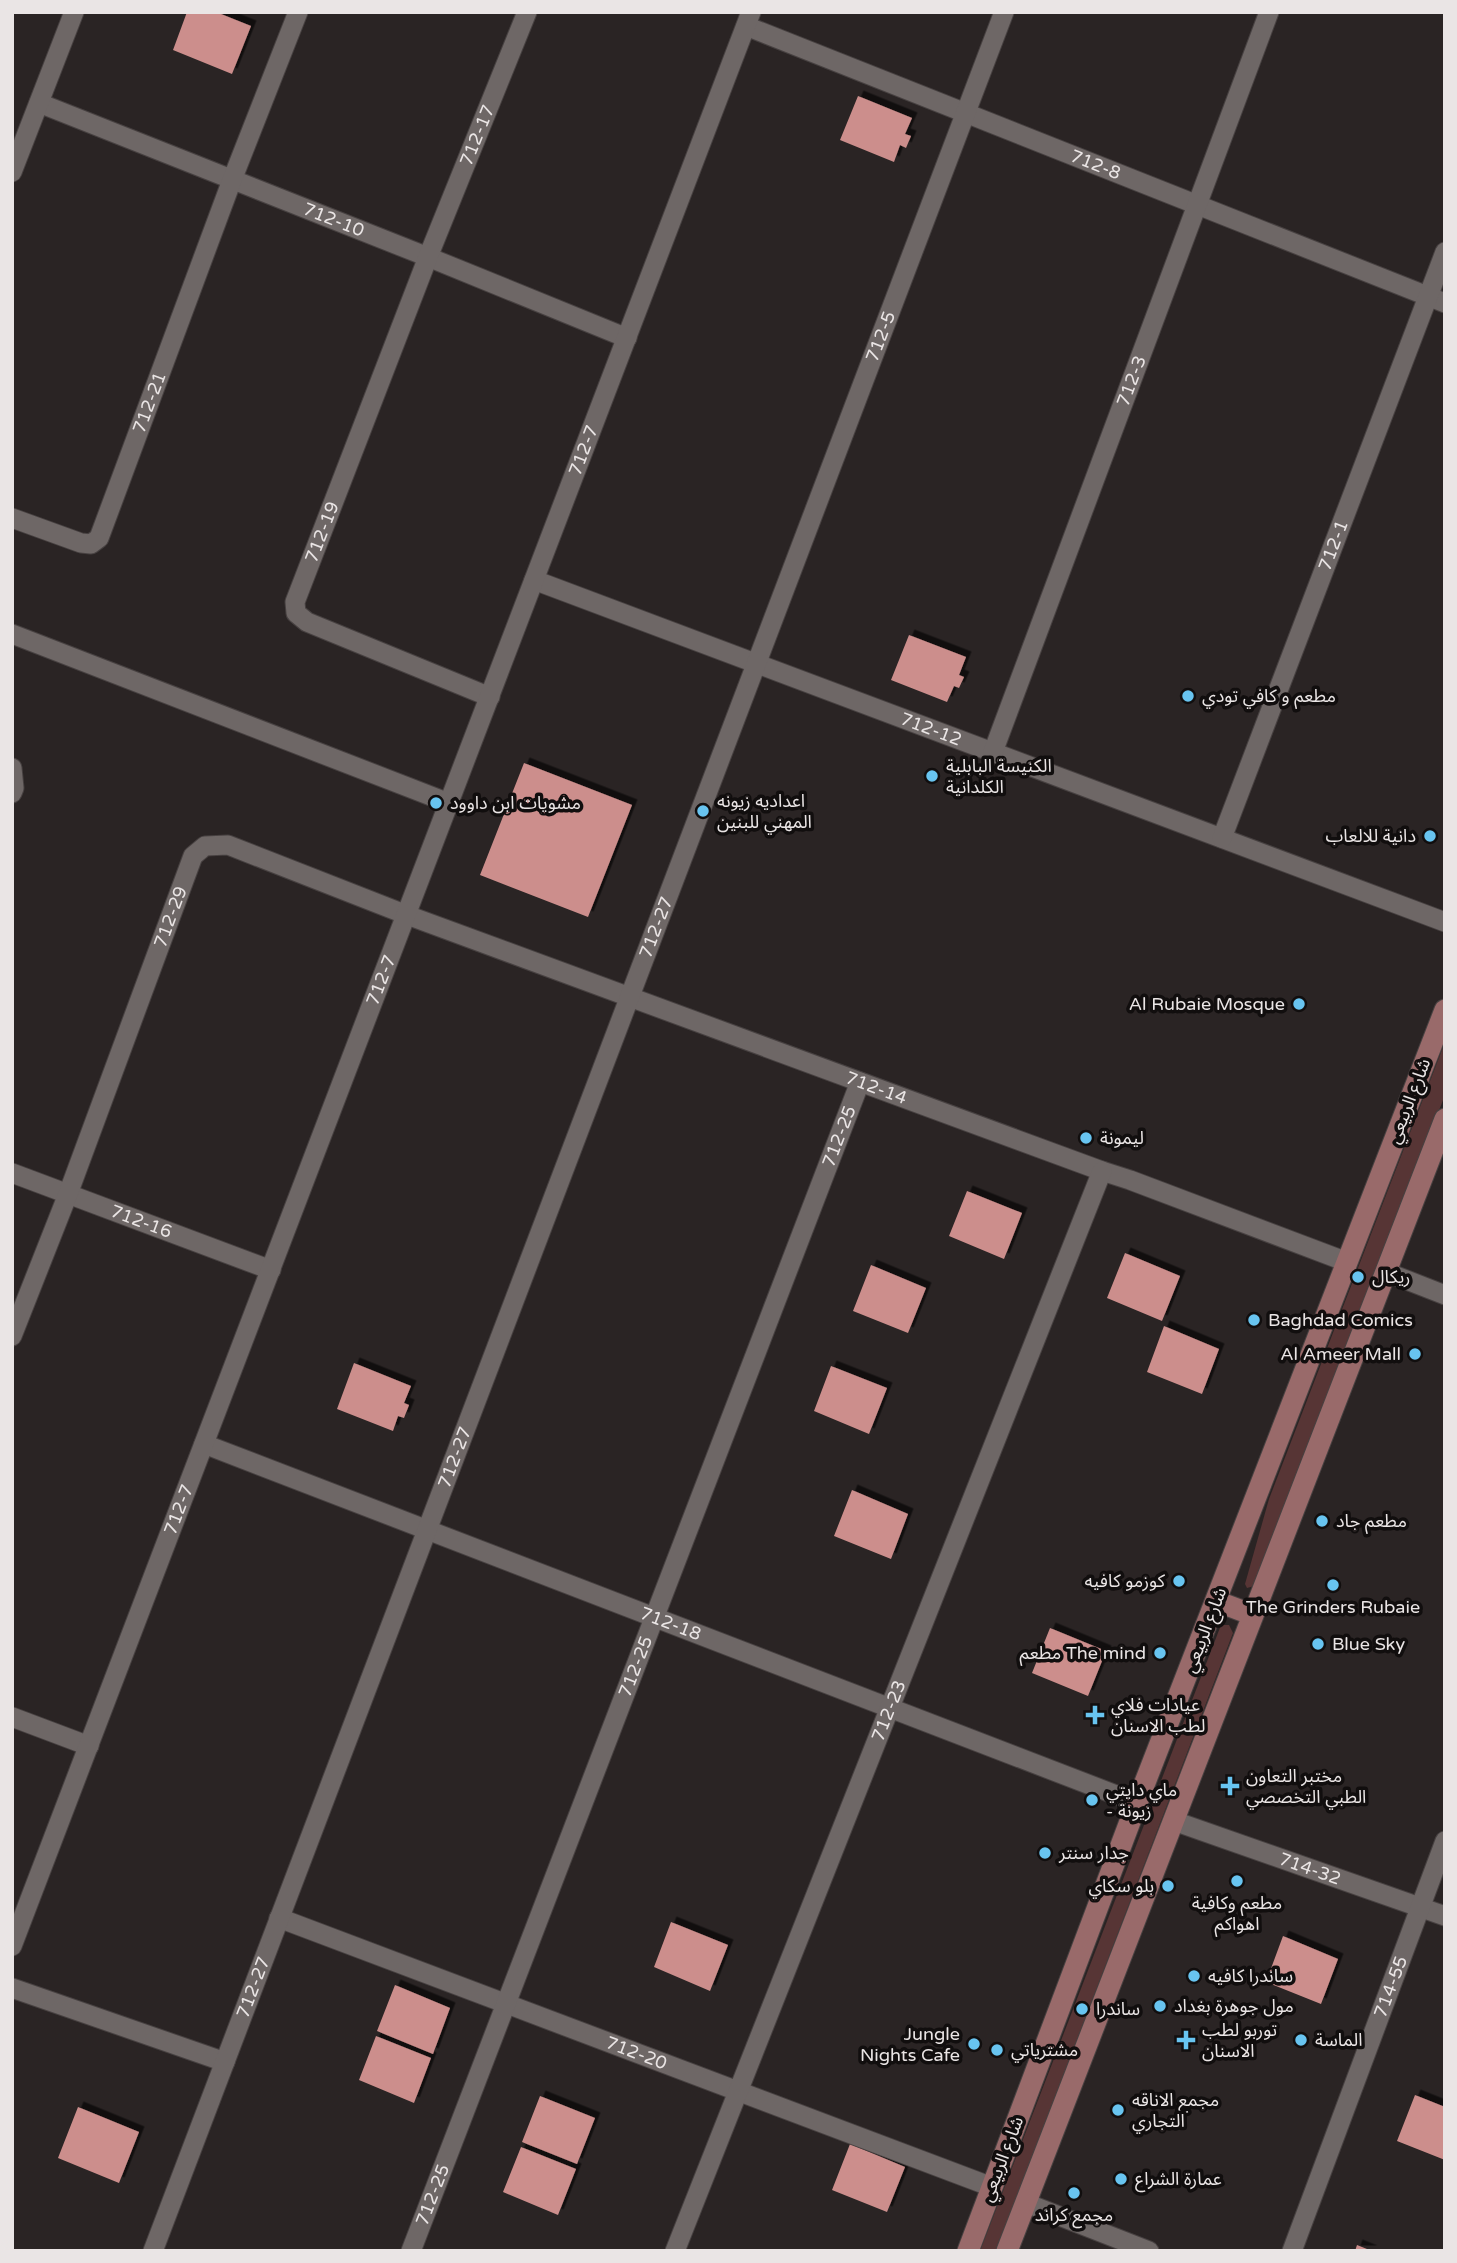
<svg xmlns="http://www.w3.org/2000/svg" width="1457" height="2263" viewBox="0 0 1457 2263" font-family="'Varela Round','Noto Sans Arabic',sans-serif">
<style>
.green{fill:#573535}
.building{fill:#cc8e8c;filter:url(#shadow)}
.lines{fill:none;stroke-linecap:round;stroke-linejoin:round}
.street-casing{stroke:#474141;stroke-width:21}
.secondary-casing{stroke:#474141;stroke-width:23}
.street{stroke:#6e6766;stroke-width:19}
.secondary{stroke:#996a6a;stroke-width:21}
.poi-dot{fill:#68c4f0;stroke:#110e0e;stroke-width:2.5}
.labels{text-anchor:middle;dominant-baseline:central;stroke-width:7;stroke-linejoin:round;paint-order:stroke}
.street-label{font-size:18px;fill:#eae5e5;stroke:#110e0e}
.poi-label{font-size:18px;fill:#eae5e5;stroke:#110e0e;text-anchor:start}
</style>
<defs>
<filter id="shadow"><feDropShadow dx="5.5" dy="-5.5" stdDeviation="0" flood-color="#0009"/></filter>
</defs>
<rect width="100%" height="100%" fill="#2a2424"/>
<path class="green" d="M1445 1042V1095L1254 1586 1247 1588 1245 1584 1269 1499Z
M1221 1625H1229L1233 1633 996 2251H980Z"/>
<path class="building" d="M187 12H216L251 26 232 74 173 50Z
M858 96 912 118 905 134 911 136 906 148 900 145 894 162 840 140Z
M909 635 966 657 959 675 964 677 959 688 954 686 947 702 891 680Z
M524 763 632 805 588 917 480 875Z
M967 1191 1022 1213 1004 1259 949 1236Z
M1125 1253 1180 1276 1162 1321 1107 1298Z
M871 1265 926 1288 908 1333 853 1311Z
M1164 1326 1219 1349 1202 1394 1147 1372Z
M354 1363 411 1386 404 1403 409 1405 404 1418 398 1416 393 1431 337 1409Z
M831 1366 887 1388 869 1434 814 1411Z
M852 1490 908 1514 891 1559 834 1536Z
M1050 1628 1106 1651 1088 1696 1032 1673Z
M671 1922 728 1945 710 1991 654 1967Z
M1283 1936 1338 1959 1321 2004 1266 1982Z
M395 1985 450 2008 433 2054 377 2031Z
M376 2036 431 2058 414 2103 359 2080Z
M1415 2095 1445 2107V2160L1397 2141Z
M540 2096 595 2118 577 2164 522 2142Z
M78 2107 139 2132 119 2183 58 2158Z
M850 2144 905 2167 887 2212 832 2190Z
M521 2147 576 2169 558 2215 503 2192Z
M1357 2245 1372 2251H1355Z"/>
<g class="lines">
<defs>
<g id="street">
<path id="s1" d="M746 26 1445 303"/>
<path id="s2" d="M39 103 428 257 627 338"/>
<path d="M12 172 74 12"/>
<path id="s3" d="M12 518 81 543 91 544 99 538 232 180 298 12"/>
<path id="s4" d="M534 580 1445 922"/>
<path d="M12 634 449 803"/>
<path id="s5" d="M490 697 307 622 296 613 295 602 428 257 527 12"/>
<path id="s6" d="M993 752 1269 12"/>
<path d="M12 768 14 788 12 793"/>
<path id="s7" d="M1222 838 1445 252"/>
<path id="s8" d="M12 1173 271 1270"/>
<path d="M1386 1272 1445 1295"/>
<path id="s9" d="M12 1336 68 1194 193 856 205 846 228 845 407 915 1102 1171 1130 1180 1347 1262"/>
<path id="s10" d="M204 1444 1137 1803"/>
<path d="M12 1717 89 1746"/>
<path id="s11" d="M1174 1821 1445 1916"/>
<path id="s12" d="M279 1918 992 2187"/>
<path id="s13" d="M12 1946 751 12"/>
<path d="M12 1988 225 2062"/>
<path d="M1026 2203 1149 2251"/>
<path id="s14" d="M153 2251 1004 12"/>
<path id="s15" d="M411 2251 860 1082"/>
<path id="s16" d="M675 2251 1102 1171"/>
<path id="s17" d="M1292 2251 1445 1841"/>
</g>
<path id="secondary" d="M1216 1601 1253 1615
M968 2251 1137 1803 1445 1010
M1007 2251 1445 1119"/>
</defs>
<use href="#street" class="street-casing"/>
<use href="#secondary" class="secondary-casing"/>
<use href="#street" class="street"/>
<use href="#secondary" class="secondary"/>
</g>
<g class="poi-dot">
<circle cx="1188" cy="696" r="7"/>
<circle cx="932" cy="776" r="7"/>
<circle cx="436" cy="803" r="7"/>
<circle cx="703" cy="811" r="7"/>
<circle cx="1430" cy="836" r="7"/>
<circle cx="1299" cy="1004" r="7"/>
<circle cx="1086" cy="1138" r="7"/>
<circle cx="1358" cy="1277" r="7"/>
<circle cx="1254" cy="1320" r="7"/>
<circle cx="1415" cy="1354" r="7"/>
<circle cx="1322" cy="1521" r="7"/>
<circle cx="1179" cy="1581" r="7"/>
<circle cx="1333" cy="1585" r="7"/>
<circle cx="1318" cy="1644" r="7"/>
<circle cx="1160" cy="1653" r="7"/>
<path d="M1091.5 1704.5h7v7h7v7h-7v7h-7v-7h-7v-7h7z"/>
<path d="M1226.5 1775.5h7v7h7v7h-7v7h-7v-7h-7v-7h7z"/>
<circle cx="1092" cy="1800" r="7"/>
<circle cx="1045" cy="1853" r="7"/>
<circle cx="1237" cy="1881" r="7"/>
<circle cx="1168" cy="1886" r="7"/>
<circle cx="1194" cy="1976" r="7"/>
<circle cx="1160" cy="2006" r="7"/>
<circle cx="1082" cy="2009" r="7"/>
<path d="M1182.5 2029.5h7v7h7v7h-7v7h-7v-7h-7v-7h7z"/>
<circle cx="1301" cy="2040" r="7"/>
<circle cx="974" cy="2044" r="7"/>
<circle cx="997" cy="2050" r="7"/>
<circle cx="1118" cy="2110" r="7"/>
<circle cx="1121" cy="2179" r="7"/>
<circle cx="1074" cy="2193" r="7"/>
</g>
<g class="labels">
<g class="street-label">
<text stroke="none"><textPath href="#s5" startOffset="724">712-17</textPath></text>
<text stroke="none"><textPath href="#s1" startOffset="376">712-8</textPath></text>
<text stroke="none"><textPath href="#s2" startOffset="317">712-10</textPath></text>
<text stroke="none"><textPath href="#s14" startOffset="2048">712-5</textPath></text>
<text stroke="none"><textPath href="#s6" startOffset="396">712-3</textPath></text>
<text stroke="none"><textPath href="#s3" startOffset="238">712-21</textPath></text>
<text stroke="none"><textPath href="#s13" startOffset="1601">712-7</textPath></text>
<text stroke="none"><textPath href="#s5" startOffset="298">712-19</textPath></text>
<text stroke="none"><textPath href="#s7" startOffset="313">712-1</textPath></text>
<text stroke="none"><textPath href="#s4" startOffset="424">712-12</textPath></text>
<text stroke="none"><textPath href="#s9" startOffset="448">712-29</textPath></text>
<text stroke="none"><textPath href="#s14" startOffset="1416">712-27</textPath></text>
<text stroke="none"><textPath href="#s13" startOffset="1034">712-7</textPath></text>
<text stroke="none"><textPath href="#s9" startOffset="1244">712-14</textPath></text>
<text transform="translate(1409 1101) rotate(-69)">شارع الربيعي</text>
<text stroke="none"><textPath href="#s15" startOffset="1194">712-25</textPath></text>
<text stroke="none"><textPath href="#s8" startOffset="138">712-16</textPath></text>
<text stroke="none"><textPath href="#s14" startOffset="849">712-27</textPath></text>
<text stroke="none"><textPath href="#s13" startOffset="467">712-7</textPath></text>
<text stroke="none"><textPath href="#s10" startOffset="500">712-18</textPath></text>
<text transform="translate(1205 1630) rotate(-69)">شارع الربيعي</text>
<text stroke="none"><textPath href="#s15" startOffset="626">712-25</textPath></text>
<text stroke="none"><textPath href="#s16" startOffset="581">712-23</textPath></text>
<text stroke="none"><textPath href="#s11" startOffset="144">714-32</textPath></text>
<text stroke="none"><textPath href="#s14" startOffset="282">712-27</textPath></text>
<text stroke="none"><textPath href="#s17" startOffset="282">714-55</textPath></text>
<text stroke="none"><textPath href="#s12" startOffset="382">712-20</textPath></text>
<text transform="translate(1002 2159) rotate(-69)">شارع الربيعي</text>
<text stroke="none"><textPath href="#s15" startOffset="60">712-25</textPath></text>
</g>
<g class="poi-label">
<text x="1202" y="696">مطعم و كافي تودي</text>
<text x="946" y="766">الكنيسة البابلية<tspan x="946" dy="21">الكلدانية</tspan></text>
<text x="717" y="801">اعداديه زيونه<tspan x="717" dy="21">المهني للبنين</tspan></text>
<text x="450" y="803">مشويات ابن داوود</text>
<text x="1416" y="836" text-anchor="end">دانية للالعاب</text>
<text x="1285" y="1004" text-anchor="end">Al Rubaie Mosque</text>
<text x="1100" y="1138">ليمونة</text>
<text x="1372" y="1277">ريكال</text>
<text x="1268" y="1320">Baghdad Comics</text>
<text x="1401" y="1354" text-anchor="end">Al Ameer Mall</text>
<text x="1336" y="1521">مطعم جاد</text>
<text x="1165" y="1581" text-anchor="end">كوزمو كافيه</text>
<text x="1333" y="1607" text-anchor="middle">The Grinders Rubaie</text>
<text x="1332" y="1644">Blue Sky</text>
<text x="1146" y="1653" text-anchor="end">مطعم The mind</text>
<text x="1111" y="1705">عيادات فلاي<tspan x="1111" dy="21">لطب الاسنان</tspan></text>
<text x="1246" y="1776">مختبر التعاون<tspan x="1246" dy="21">الطبي التخصصي</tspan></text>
<text x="1106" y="1790">ماي دايتي<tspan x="1106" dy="21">- زيونة</tspan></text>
<text x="1059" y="1853">جدار سنتر</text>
<text x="1154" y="1886" text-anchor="end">بلو سكاي</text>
<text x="1237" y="1903" text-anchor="middle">مطعم وكافية<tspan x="1237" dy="21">اهواكم</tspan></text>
<text x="1208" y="1976">ساندرا كافيه</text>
<text x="1174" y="2006">مول جوهرة بغداد</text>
<text x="1096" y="2009">ساندرا</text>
<text x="1202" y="2030">توربو لطب<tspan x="1202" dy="21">الاسنان</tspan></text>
<text x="960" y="2034" text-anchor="end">Jungle<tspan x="960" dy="21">Nights Cafe</tspan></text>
<text x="1315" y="2040">الماسة</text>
<text x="1011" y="2050">مشترياتي</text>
<text x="1132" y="2100">مجمع الاناقه<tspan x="1132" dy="21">التجاري</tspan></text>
<text x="1135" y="2179">عمارة الشراع</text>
<text x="1074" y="2215" text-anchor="middle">مجمع كراند</text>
</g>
</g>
<rect width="1457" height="2263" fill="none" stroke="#eae5e5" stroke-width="28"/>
</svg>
